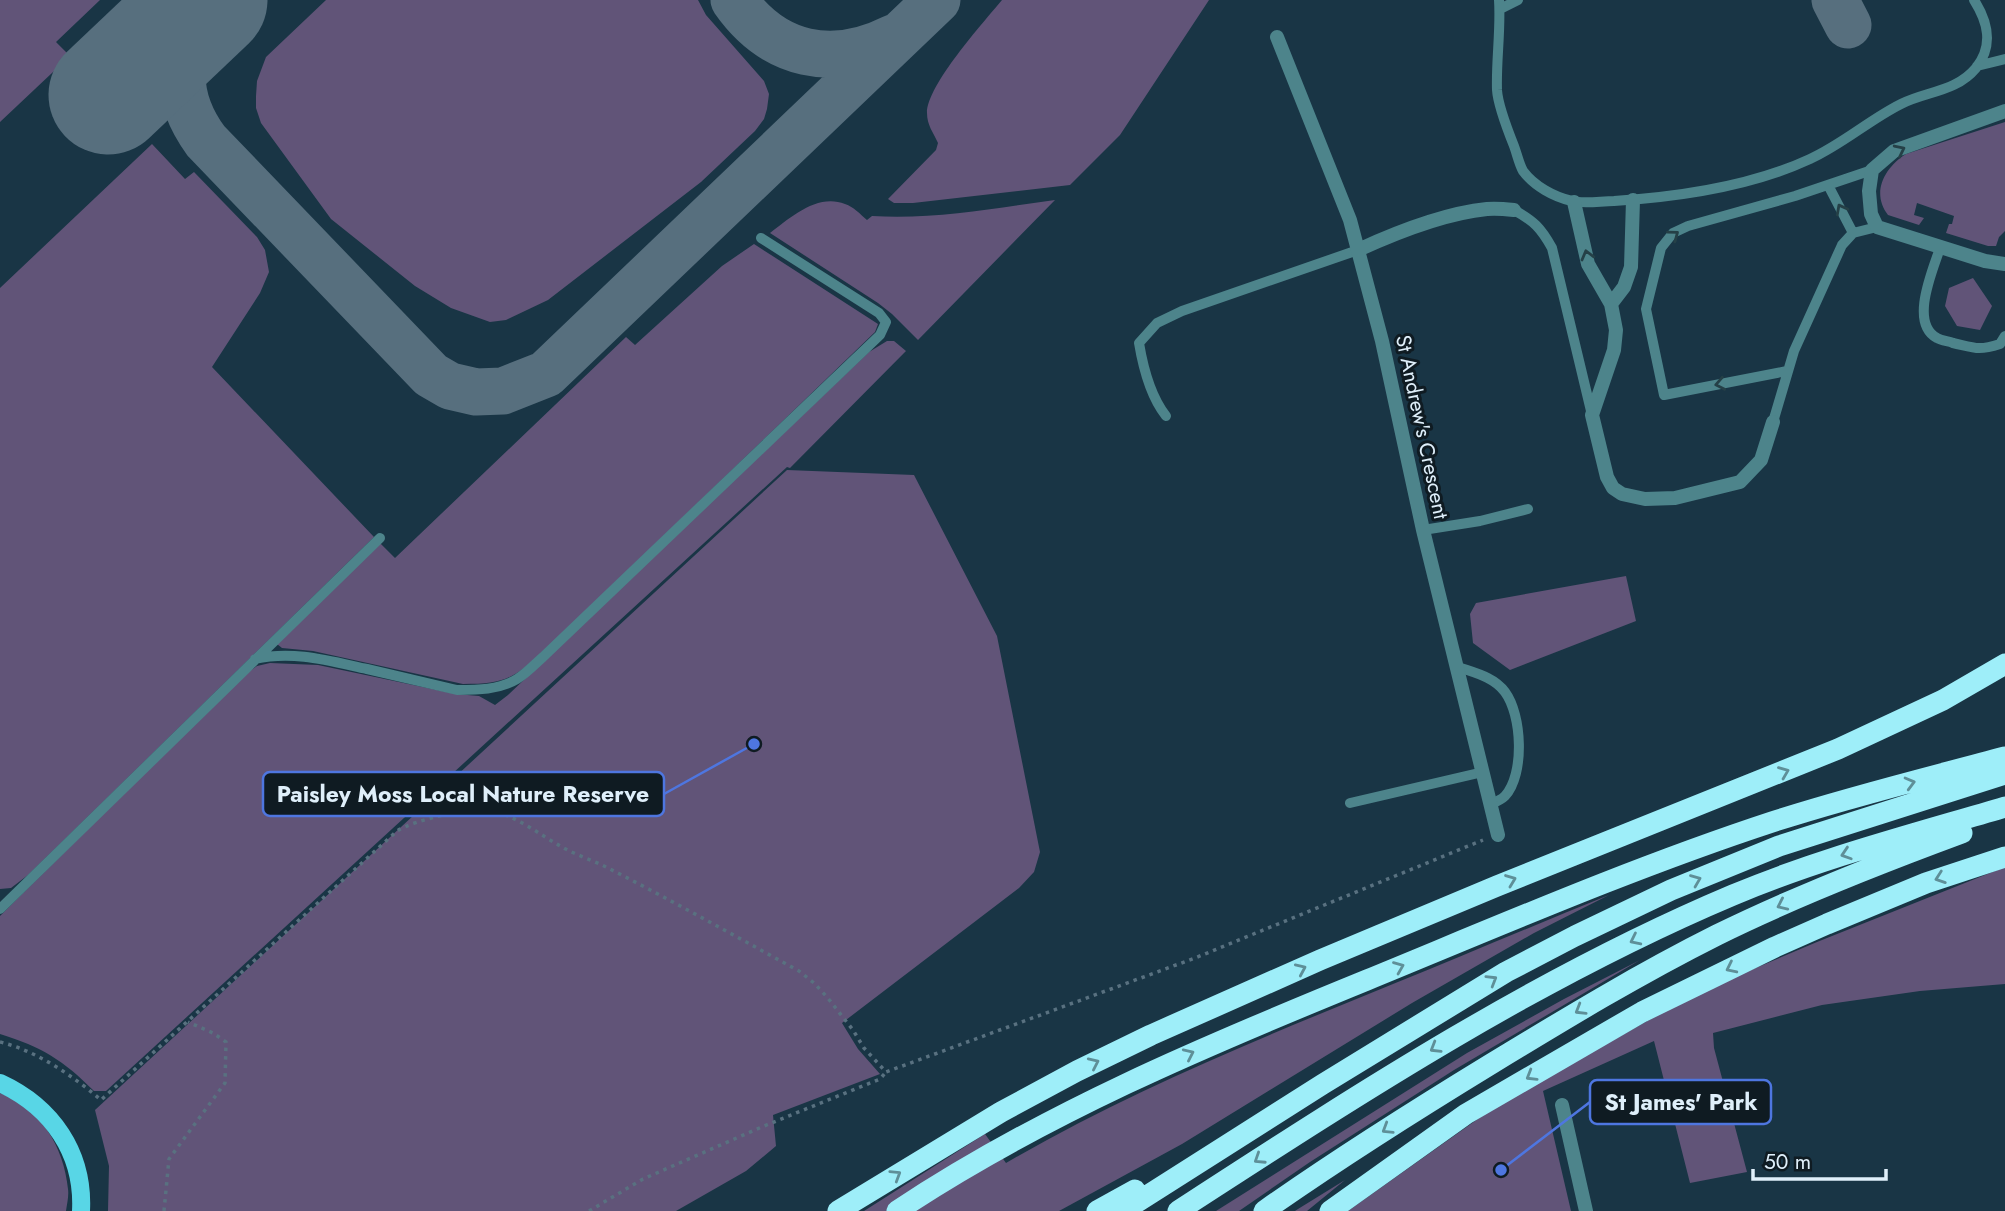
<svg xmlns="http://www.w3.org/2000/svg" width="2005" height="1211" viewBox="0 0 2005 1211" font-family="Jost,sans-serif">
<style>
.green{fill:#615478}
.lines{fill:none;stroke-linecap:round;stroke-linejoin:round}
.taxiway{stroke:#576f7e;stroke-width:47}
.runway{stroke:#576f7e;stroke-width:119}
.path{stroke:#597180;stroke-width:3.5;stroke-dasharray:3.5 5;stroke-linecap:butt}
.lane{stroke:#4d848b;stroke-width:10}
.street{stroke:#4d848b;stroke-width:14}
.primary{stroke:#58d6e6;stroke-width:18}
.highway{stroke:#9eeef9;stroke-width:21}
.oneway{stroke:#254047}
.oneway2{stroke:#5e8f98}
.labels{text-anchor:middle;dominant-baseline:central;stroke-width:6;stroke-linejoin:round;paint-order:stroke}
.street-label{font-size:21px;fill:#dfeffa;stroke:#0f1b22}
.leader{fill:none;stroke:#4e76e0;stroke-width:2.5}
.callout-dot{fill:#4e76e0;stroke:#0f1b22;stroke-width:2.5}
.callout{fill:#0f1b22;stroke:#4e76e0;stroke-width:2.5}
.callout-label{font-size:23px;text-anchor:middle;font-weight:bold;fill:#dfeffa}
</style>
<rect width="100%" height="100%" fill="#193545"/>
<path class="green" d="M0 0H100L56 42 70 56 0 122Z
M326 0H698L706 15 764 81 769 94 767 109 764 119 755 131 701 182 548 300 506 320 490 322 451 308 415 286 331 219 261 123 256 108V96L257 81 266 57Z
M1002 0H1209L1120 135 1070 185 913 203H894L888 199 936 150 938 143C933 132 927 125 927 113 927 85 983 23 1002 0Z
M2005 122V231L1999 237 1996 246H1988L1946 233 1949 224H1952L1954 216 1917 203 1914 215 1924 218 1919 225 1888 215C1871 193 1884 168 1906 154Z
M152 144 185 179 194 172 257 237 265 250 269 272 260 293 212 367 374 537 28 875 11 888 0 889V288Z
M1055 200 918 340 892 314 878 303 770 233C790 218 817 193 845 204 854 207 860 214 867 220L872 216C933 220 995 208 1055 200Z
M754 244 878 324 875 332 540 655C511 680 502 684 463 684L313 651 282 648 277 644 380 543 395 558 626 337 635 345 722 266Z
M1973 278 1992 306 1980 330 1957 326 1945 306 1949 288Z
M887 341H894L906 351 790 468 787 467 106 1091H94C63 1060 42 1047 0 1034V916L244 675 257 666 270 663 318 665 456 694 479 696 495 705 508 695 869 352Z
M787 470 914 475 997 636 1040 852 1034 872 1019 888 842 1023 858 1049 880 1074 773 1115 776 1146 746 1171 676 1211H108L109 1166 95 1110Z
M1626 576 1636 621 1510 670 1473 643 1470 614 1476 603Z
M2005 867V984L1920 991 1822 1005 1713 1033 1714 1048 1747 1172 1690 1183 1654 1041 1543 1091 1571 1211H1348L1499 1104 1701 991 1817 942Z
M1609 895 1534 933 1412 1003 1182 1144 1059 1211H864L985 1134 1006 1163C1129 1091 1261 1038 1393 984 1465 955 1537 924 1609 895Z
M1640 960 1454 1070 1310 1162 1239 1211H1216L1467 1053 1564 999Z
M0 1093C40 1107 64 1147 68 1189 69 1196 67 1204 66 1211H0Z
M1345 1180 1307 1211H1295L1298 1209Z"/>
<g class="lines">
<path class="taxiway" d="M208 0C178 49 170 92 206 141L431 375 450 386 476 392 503 391 546 374 937 0
M734 0C774 57 833 68 893 38
M1835 0 1848 25"/>
<path class="runway" d="M108 95 208 0"/>
<path class="path" d="M0 1042C37 1051 73 1076 101 1100L397 831C416 819 468 808 490 811 516 815 540 835 562 847 576 855 592 860 606 867 671 900 735 936 799 971L814 983 827 997 853 1030 864 1048 886 1072 1195 958 1483 840
M164 1211 169 1159 225 1083 226 1042 213 1033 188 1022
M589 1211 643 1179 764 1126 880 1079 886 1072"/>
<path class="lane" d="M1499 0C1501 30 1496 60 1497 90 1498 106 1508 131 1514 146 1517 154 1519 164 1523 171 1534 186 1554 197 1572 201 1584 204 1601 201 1614 201 1678 197 1752 186 1810 159 1843 144 1869 120 1901 104 1927 91 1956 92 1976 68 1994 45 1988 22 1974 0
M1500 9 1518 0
M1977 66 2005 59
M1828 185 1853 233
M1514 210C1534 221 1541 228 1552 248L1592 415
M1940 248C1933 270 1909 323 1937 338 1942 341 1948 341 1953 343 1975 348 1978 351 2000 344L2005 336
M1787 371 1664 395 1646 309 1661 248 1673 233 1688 226 1795 196 1872 170
M1166 416C1151 397 1143 367 1139 343L1157 323 1182 311 1358 250
M1773 422 1794 351 1842 245 1853 233 1877 227
M1423 530 1480 521 1528 509
M255 659C293 650 330 661 367 669 397 676 427 683 457 690 477 690 499 690 517 679 527 673 535 664 543 657L880 335 886 322 879 313 761 238
M1458 667C1475 673 1494 677 1505 692 1522 715 1525 774 1505 796 1501 800 1496 802 1491 804
M1350 803 1483 772
M0 909 380 538"/>
<path class="street" d="M1277 37 1350 220 1382 341 1423 530 1498 835
M2005 111 1894 151 1872 170 1869 191 1871 214 1877 227 1985 261 2005 264
M1574 202 1588 264 1611 304 1616 330 1614 350 1592 415 1607 477 1613 488 1622 494 1645 499 1675 498 1740 482 1761 460 1773 422
M1358 250C1395 233 1447 213 1487 209 1496 208 1505 209 1514 210
M1611 304 1624 287 1631 267 1633 200
M1562 1105 1586 1211"/>
<path class="primary" d="M0 1083C52 1107 84 1153 81 1211"/>
<path class="highway" d="M838 1211 1001 1112 1077 1071 1151 1035 1320 960 1497 886 1838 749 1943 700 2005 664
M897 1211C1043 1114 1205 1046 1367 980 1501 925 1635 867 1772 822 1849 797 1927 778 2005 757
M1097 1211 1135 1190
M1123 1211 1323 1084 1506 972 1575 936 1671 890 1779 846 2005 774
M1178 1211C1357 1095 1536 978 1733 895 1821 858 1914 834 2005 807
M1264 1211C1338 1159 1414 1111 1491 1064 1565 1019 1639 974 1717 935 1796 896 1878 864 1962 833
M1330 1211 1466 1114 1642 1012 1775 947 1827 924 1926 883 2005 857"/>
</g>
<defs><path id="oneway-chevron" d="M-2-3.5L2.5 0L-2 3.5" fill="none" stroke-width="1.6" stroke-linecap="round" stroke-linejoin="round" transform="scale(1.75)"/></defs>
<g class="oneway">
<use href="#oneway-chevron" transform="translate(1900 150) rotate(-26)"/>
<use href="#oneway-chevron" transform="translate(1841 209) rotate(-118)"/>
<use href="#oneway-chevron" transform="translate(1674 235) rotate(-37)"/>
<use href="#oneway-chevron" transform="translate(1587 255) rotate(-105)"/>
<use href="#oneway-chevron" transform="translate(1720 384) rotate(169)"/>
</g>
<g class="oneway2">
<use href="#oneway-chevron" transform="translate(1784 772) rotate(-22)"/>
<use href="#oneway-chevron" transform="translate(1910 783) rotate(-15)"/>
<use href="#oneway-chevron" transform="translate(1846 854) rotate(162)"/>
<use href="#oneway-chevron" transform="translate(1940 878) rotate(161)"/>
<use href="#oneway-chevron" transform="translate(1511 880) rotate(-21)"/>
<use href="#oneway-chevron" transform="translate(1696 880) rotate(-22)"/>
<use href="#oneway-chevron" transform="translate(1782 905) rotate(155)"/>
<use href="#oneway-chevron" transform="translate(1635 940) rotate(154)"/>
<use href="#oneway-chevron" transform="translate(1399 967) rotate(-22)"/>
<use href="#oneway-chevron" transform="translate(1731 968) rotate(154)"/>
<use href="#oneway-chevron" transform="translate(1301 969) rotate(-24)"/>
<use href="#oneway-chevron" transform="translate(1492 980) rotate(-31)"/>
<use href="#oneway-chevron" transform="translate(1580 1010) rotate(149)"/>
<use href="#oneway-chevron" transform="translate(1435 1048) rotate(149)"/>
<use href="#oneway-chevron" transform="translate(1189 1054) rotate(-25)"/>
<use href="#oneway-chevron" transform="translate(1094 1063) rotate(-25)"/>
<use href="#oneway-chevron" transform="translate(1531 1076) rotate(149)"/>
<use href="#oneway-chevron" transform="translate(1387 1129) rotate(148)"/>
<use href="#oneway-chevron" transform="translate(1259 1159) rotate(147)"/>
<use href="#oneway-chevron" transform="translate(896 1175) rotate(-32)"/>
</g>
<g class="labels">
<g class="street-label">
<text transform="translate(1422 427) rotate(78)">St Andrew's Crescent</text>
</g>
</g>
<path class="leader" d="M754 744L664 794M1501 1170L1590 1102"/>
<g class="callout-dot">
<circle cx="754" cy="744" r="7"/>
<circle cx="1501" cy="1170" r="7"/>
</g>
<g class="callout">
<rect x="263" y="772" width="401" height="44" rx="7"/>
<rect x="1590" y="1080" width="181" height="44" rx="7"/>
</g>
<g class="callout-label">
<text x="463" y="802">Paisley Moss Local Nature Reserve</text>
<text x="1681" y="1110">St James' Park</text>
</g>
<path d="M1753 1169v10h133v-10" fill="none" stroke="#dfeffa" stroke-width="3.5"/>
<text x="1764" y="1169" font-size="21" fill="#dfeffa" stroke="#0f1b22" stroke-width="5" paint-order="stroke">50 m</text>
</svg>
